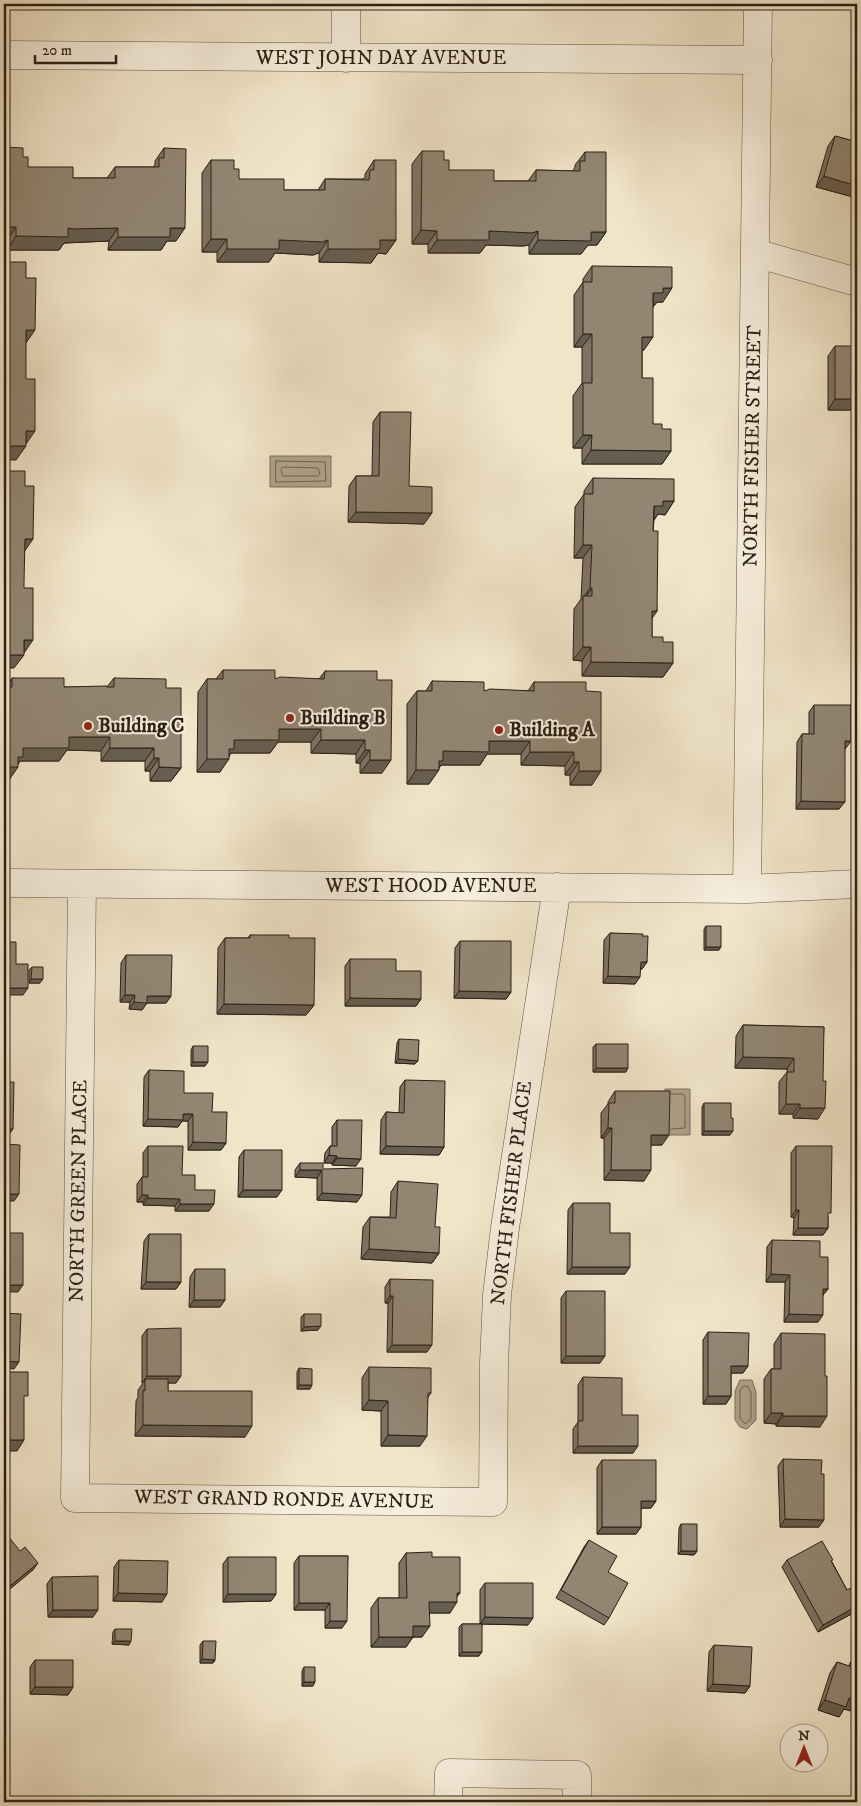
<svg xmlns="http://www.w3.org/2000/svg" width="861" height="1806" viewBox="0 0 861 1806" font-family="'IM FELL DW Pica',serif">
<style>
.water{fill:#aea28c;stroke:#7a6e5d}
.lines{fill:none;stroke-linecap:round;stroke-linejoin:round}
.shore{stroke:#6d6151;stroke-width:1}
.minor-casing{stroke:#5d5143;stroke-width:29}
.minor{stroke:#f6eedc;stroke-width:28}
.wall{fill:#7e7363;stroke:#2c2016}
.shaded-wall{fill:#665e50;stroke:#2c2016}
.building{fill:#928673;stroke:#2c2016}
.poi-dot{fill:#8f2418;stroke:#f6eedc;stroke-width:2}
.labels{text-anchor:middle;dominant-baseline:central;stroke-width:4;stroke-linejoin:round;paint-order:stroke}
.street-label{font-size:20px;fill:#2c2016;stroke:#f6eedc}
.poi-label{font-size:20px;font-weight:bold;fill:#2c2016;stroke:#f6eedc;text-anchor:start}
</style>
<rect width="100%" height="100%" fill="#f1e5c9"/>
<filter id="stains"><feTurbulence type="fractalNoise" baseFrequency=".004" numOctaves="4"/><feColorMatrix values="0 0 0 0 .2 0 0 0 0 .09 0 0 0 0 .02 0 0 0 .5 -.17"/></filter>
<radialGradient id="worn" r=".72"><stop offset=".6" stop-color="#630" stop-opacity="0"/><stop offset="1" stop-color="#630" stop-opacity=".3"/></radialGradient>
<path class="water" d="M270 456H331V487H270Z
M665 1089H690V1135H664Z
M740 1380H752L756 1392V1420L747 1429 740 1427 735 1420V1391Z"/>
<g class="lines">
<path class="shore" d="M276 461 325 462 326 481 276 482Z
M283 467 318 468 320 474 318 476H283L281 470Z
M671 1129 685 1128V1096L683 1094H671
M744 1386 748 1387 751 1393V1419L745 1424 740 1418V1391Z"/>
<defs>
<path id="minor" d="M4 55 758 60
M346 58V4
M755 253 857 282
M4 883 747 889 857 884
M82 884 75 1498 493 1502 494 1363 497 1295 505 1228 557 887
M747 889 758 4
M448 1802 449 1773 577 1775V1802"/>
</defs>
<use href="#minor" class="minor-casing"/>
<use href="#minor" class="minor"/>
</g>
<path class="wall" d="M835 136 857 142V198L816 187 828 146Z
M164 148 176 241H167L161 250H108L109 241 64 243 59 250H7V240H4L23 157 28 167 73 178H107L115 167H153L155 165V161Z
M422 151 444 160 449 170 494 181H528L536 170 573 171 575 167V165L585 152 606 232 597 245H588L581 254H529V245L523 246 486 245 480 253H428V244H412V164Z
M211 160 234 169 239 179 284 190H318L325 179H363L365 177V174L374 160 396 240 386 254 378 253 371 263 319 262V253L313 255 275 253 269 262H217V252H202V173Z
M592 266 663 302H657L653 307 644 350H642V378L653 424 662 429 671 451 662 464H582V448H573V396L582 383V347H574V295L583 282V279Z
M835 346 857 410H828V356Z
M380 412 409 486 424 524 348 522 349 486 356 476H372L373 422Z
M593 478 674 501 665 515 658 514 654 520 653 531 657 611 652 618V637L663 642 673 663 663 677 582 676V661L573 660 574 609 581 599 583 558H574L575 507 584 494V491Z
M223 670 275 679H319L325 671 377 680 382 773H360V763H356V754L311 753V742H278L270 753H231L220 772H197L198 692 207 679H216Z
M12 678 64 687H107L114 678 166 688 181 768 171 781H150V771H145V761H101V751L67 750 59 761H20L9 780H4V687H6Z
M432 681 484 691H528L534 682 586 691 592 785H570V775H565V766L521 765V754H487L480 765H441L429 784H407V704L417 691H426Z
M814 705 846 748H845L839 809H796L797 742 802 734H809V712Z
M706 926 719 950H704V929Z
M610 933 642 936 647 962 642 969H641L635 984 603 983 604 940Z
M250 935 289 938 314 1005 306 1015 217 1014 218 948 225 938H248Z
M460 941 511 992 506 999 454 998 455 948Z
M126 955 171 996 166 1003H147L142 1010 129 1009 130 1002H120L121 963Z
M350 959 396 971 421 999 416 1006H345V966Z
M32 967 40 983H29V970Z
M743 1025 824 1027 818 1119 793 1118V1114H779V1082L787 1072V1069L735 1068 736 1036Z
M399 1039 415 1064 395 1063 397 1043Z
M596 1044 626 1072H593V1047Z
M193 1046 205 1066H191V1050Z
M149 1070 212 1112 226 1143 221 1150H188V1121H182L178 1127 143 1126 144 1077Z
M405 1080 444 1147 439 1155 380 1154 381 1120 386 1112 399 1113 400 1087Z
M615 1091 662 1145H651L644 1181 604 1180V1138H601V1113L608 1104V1102Z
M704 1103 730 1135H702V1107Z
M337 1120 356 1166 332 1165V1163H324L325 1153 330 1146H332V1127Z
M148 1146 182 1175 195 1190 209 1211H175V1206L143 1205V1202H137V1184L142 1177H143V1153Z
M796 1146 828 1217V1228L823 1235H793L794 1218 791 1217V1153Z
M244 1150 277 1197H238L239 1157Z
M300 1163 323 1169 357 1202 317 1200V1178L295 1177V1170Z
M398 1181 435 1227 439 1253 432 1263 361 1259 363 1227 370 1217H390L391 1192Z
M573 1203 610 1233 625 1274H567L568 1210Z
M149 1234 181 1282 176 1289H141L144 1241Z
M772 1240 820 1257 828 1289 823 1295 818 1322H784L785 1282H766L767 1247Z
M195 1269 225 1300 220 1307H189L190 1277Z
M390 1279 427 1352H387L388 1303H385V1287Z
M566 1291 600 1363H561V1298Z
M304 1314 318 1330 301 1331V1317Z
M147 1329 176 1383H168V1391L245 1437 135 1436 136 1401 138 1397V1390L143 1383H142V1336Z
M708 1332 748 1366 743 1373H731V1396L726 1404H703V1340Z
M781 1333 820 1427 776 1426V1424L764 1423V1379L771 1369H774V1344Z
M369 1367 431 1393 428 1397 420 1446H381V1411L362 1410V1378Z
M299 1368 310 1389H297V1372Z
M583 1377 622 1415 633 1453H573V1429L578 1422V1385Z
M783 1459 821 1474 819 1527H780L778 1466Z
M602 1460 656 1501 651 1508H641V1527L636 1534H597V1468Z
M681 1524 697 1551 694 1555 678 1554 679 1528Z
M589 1540 608 1572 609 1618 604 1625 556 1598 584 1547Z
M406 1553 432 1557 460 1593 457 1596 450 1613H429L422 1637H413L406 1647H371V1608L378 1598H399V1563Z
M299 1556H348L342 1628H325V1610H294V1563Z
M228 1557 276 1594 271 1601 223 1602V1564Z
M119 1560 162 1602 113 1601 114 1567Z
M787 1560 832 1562 847 1590 857 1599V1608L855 1612 818 1632 782 1567Z
M52 1577 93 1617H48L47 1584Z
M485 1583 528 1625 482 1624 479 1656H459V1627L462 1624H480V1590Z
M115 1629 129 1645 112 1644 113 1632Z
M203 1641 215 1660 213 1663H200V1645Z
M714 1645 750 1686 745 1693 707 1691 709 1652Z
M857 1652V1729L851 1726 855 1712 844 1709 839 1717 818 1710 830 1673 837 1662 849 1666 850 1663Z
M35 1660 73 1687 68 1695 30 1694V1667Z
M304 1667 313 1686H302V1671Z"/>
<path class="shaded-wall" d="M824 176 857 186V198L816 187Z
M4 227H16L7 240H4Z
M68 228H118L109 241 64 243 59 250H7L16 236Z
M170 228H185L176 241H167L161 250H108L118 237Z
M421 230 437 231 428 244H412Z
M489 231H538L529 245 523 246 486 245 480 253H428L437 240Z
M591 232H606L597 245H588L581 254H529L538 240Z
M211 239H227L217 252H202Z
M279 240H328L319 253 313 255 275 253 269 262H217L227 249Z
M380 240H396L386 254 378 253 371 263 319 262 328 249Z
M663 288H672L663 302H657L653 307V293Z
M26 330H35L26 343Z
M583 334H592L582 347H574Z
M642 337H653L644 350H633Z
M835 399H857V410H828Z
M26 431H35L26 444Z
M583 435H592L582 448H573Z
M4 446H26L16 460H4Z
M591 450 671 451 662 464H582Z
M663 501H674L665 515 658 514 654 520V506Z
M356 512 432 513 424 524 348 522Z
M25 539H33L24 552Z
M583 545H592L583 558H574Z
M590 588H592L583 601V598Z
M652 611H657L648 624Z
M24 640H33L24 653Z
M583 647H591L582 661 573 660Z
M4 655H24L14 668H4Z
M591 662 673 663 663 677 582 676Z
M279 729H321L311 742H278L270 753H231L227 759H229L220 772H197L207 759 234 740Z
M69 737H110L101 751 67 750 59 761H20L16 767H18L9 780H4V767L23 748Z
M321 740H365L356 754 311 753Z
M489 741H530L521 754H487L480 765H441L437 770H439L429 784H407L416 770 443 751Z
M845 741H851L846 748H840Z
M110 748H154L145 761H101Z
M365 750H370L360 763H356Z
M530 752H574L565 766 521 765Z
M154 758H159L150 771H145Z
M370 760H391L382 773H360Z
M574 762H579L570 775H565Z
M159 767 181 768 171 781H150Z
M579 771H601L592 785H570Z
M801 801 845 802 839 809H796Z
M706 947H721L719 950H704Z
M641 962H647L642 969H636Z
M608 976 640 977 635 984 603 983Z
M31 979H43L40 983H29Z
M4 988H28L23 995H4Z
M459 991 511 992 506 999 454 998Z
M125 995H135L130 1002H120Z
M147 996H171L166 1003H147L142 1010 129 1009 134 1002Z
M350 998 421 999 416 1006H345Z
M224 1004 314 1005 306 1015 217 1014Z
M743 1057 794 1058 787 1069 735 1068Z
M398 1059 418 1061 415 1064 395 1063Z
M193 1062H208L205 1066H191Z
M596 1068H628L626 1072H593Z
M786 1104H800L793 1114H779Z
M800 1108H825L818 1119 793 1118Z
M183 1114H193L188 1121H182L178 1127 143 1126 148 1119Z
M608 1128H612L604 1138H601Z
M4 1129H13L8 1136H4Z
M704 1131H733L730 1135H702Z
M651 1135H669L662 1145H644Z
M193 1142 226 1143 221 1150H188Z
M386 1146 444 1147 439 1155 380 1154Z
M329 1155 337 1156 332 1163H324Z
M337 1158 361 1159 356 1166 332 1165Z
M300 1170H322L317 1178 295 1177Z
M611 1170H651L644 1181 604 1180Z
M243 1190H282L277 1197H238Z
M322 1193 362 1195 357 1202 317 1200Z
M4 1194H19L14 1201H4Z
M142 1195H148L143 1202H137Z
M148 1198 180 1199 175 1206 143 1205Z
M180 1204H214L209 1211H175Z
M796 1210H799L794 1218 791 1217Z
M798 1228H828L823 1235H793Z
M369 1249 439 1253 432 1263 361 1259Z
M572 1267H630L625 1274H567Z
M771 1274 790 1275 785 1282H766Z
M146 1282H181L176 1289H141Z
M4 1285H23L18 1292H4Z
M823 1289H828L822 1296Z
M390 1296H393L388 1303H385Z
M194 1300H225L220 1307H189Z
M789 1314 823 1315 818 1322H784Z
M321 1326 318 1330 301 1331 304 1327Z
M392 1345H432L427 1352H387Z
M566 1356H605L600 1363H561Z
M4 1361 19 1362 14 1369 4 1368Z
M731 1366H748L743 1373H726Z
M147 1376H181L176 1383H145V1379L142 1383Z
M299 1385H312L310 1389H297Z
M708 1396H731L726 1404H703Z
M369 1400 388 1401 381 1411 362 1410Z
M771 1413H783L776 1424 764 1423Z
M783 1416H827L820 1427 776 1426Z
M143 1425 252 1426 245 1437 135 1436Z
M388 1435 427 1436 420 1446H381Z
M4 1440H24L17 1451H4Z
M578 1446H638L633 1453H573Z
M641 1501H656L651 1508H636Z
M785 1519 824 1520 819 1527H780Z
M602 1527H641L636 1534H597Z
M681 1551H697L694 1555 678 1554Z
M38 1563 33 1570 4 1594V1591Z
M118 1593 167 1594 162 1602 113 1601Z
M457 1593H460L453 1602H457L450 1613H422L429 1602Z
M228 1594H276L271 1601 223 1602Z
M299 1603H330L325 1610H294Z
M857 1606V1608L855 1612 818 1632 823 1625Z
M53 1610H98L93 1617H48Z
M485 1617 533 1618 528 1625 480 1624Z
M330 1621H347L342 1628H325Z
M413 1626H430L422 1637H406Z
M379 1637H413L406 1647H371Z
M115 1641H131L129 1645 112 1644Z
M462 1652H482L479 1656H459Z
M202 1659 215 1660 213 1663H200Z
M304 1682H315L313 1686H302Z
M713 1684 750 1686 745 1693 707 1691Z
M35 1687H73L68 1695 30 1694Z
M849 1698 857 1700V1709L855 1712 844 1709 839 1717 818 1710 825 1700Z
M857 1717V1729L851 1726Z"/>
<path class="building" d="M835 136 857 142V186L824 176Z
M4 147 23 148V157H28V167H73V178H115V167H159V158H164V148L186 149 185 228H170V237H118V228L74 229 68 228V237L16 236V227H4Z
M422 151H444V160H449V170H494V181H536V170L580 171V161H585V152H606V232H591V241L538 240V231L532 233 489 231V240H437V231L421 230Z
M211 160H234V169H239V179H284V190H325V179L369 180 370 170H374V160H396V240H380V249H328V240L322 242 279 240V249H227V239H211Z
M4 262H26V278H36L35 330H26V379H35V431H26V446H4Z
M592 266 672 267V288H663V293H653V337H642V378H653V424H662V429H671V451L591 450 592 435H583V383H592V334H583V282H592Z
M835 346H857V399H835Z
M380 412H411L409 486 432 487V513L356 512V476H379Z
M4 471H25V486H34L33 539H25L24 582V588H33V640H24V655H4Z
M593 478 674 479V501H663V506H654L653 531H658L657 611H652V637H663V642H673V663L591 662V647H583V596H592V588H590L592 545H583L584 494H593Z
M223 670H275V679L280 677 324 679 325 671H377V680H392L391 760H370V750H365V740H321V729H279V740H234V749H229V759H207V679H223Z
M12 678H64V687L107 686V687H114V678L166 679V688H181V768L159 767V758H154V748H110V737H69V748H23V757H18V767H4V687H12Z
M432 681 484 682V691L490 689 534 691V682H586V691L601 692V771H579V762H574V752H530V741H489V752L443 751V761H439V770H416L417 691H432Z
M814 705H851V741H845V802L801 801 802 734H814Z
M706 926H721V947H706Z
M610 933 643 934 642 936H648L647 962H641L640 977 608 976Z
M250 935H289V938H315L314 1005 224 1004 225 938H250Z
M460 941H511V992L459 991Z
M4 942H16V964H28V988H4Z
M126 955H172L171 996H147V1003L134 1002 135 995H125Z
M350 959H396V971H421V999L350 998Z
M32 967H43V979H31Z
M743 1025 824 1027 823 1081H826L825 1108H800V1104H786L787 1072H794V1058L743 1057Z
M399 1039 419 1040 418 1061 398 1059Z
M596 1044H628V1068H596Z
M193 1046H208V1062H193Z
M149 1070 184 1071V1093H213L212 1112H227L226 1143 193 1142V1114H183V1120L148 1119Z
M405 1080 445 1081 444 1147 386 1146V1112L404 1113Z
M4 1082H14L13 1129H4Z
M615 1091H670L669 1135H651V1170H611L612 1128H608L609 1103H615Z
M704 1103H731V1118H733V1131H704Z
M337 1120H362L361 1159 337 1158V1156L329 1155 330 1146H337Z
M4 1144 20 1145 19 1194H4Z
M148 1146H183L182 1175H195V1190H215L214 1204H180V1199L148 1198V1195H142V1177H148Z
M796 1146H832L831 1213H828V1228H798L799 1210H796Z
M244 1150H282V1190H243Z
M300 1163H323V1169L363 1168 362 1195 322 1193V1170H300Z
M398 1181 438 1184 435 1227H440L439 1253 369 1249 370 1217 396 1218Z
M573 1203H610V1233H630V1267H572Z
M4 1233H23V1285H4Z
M149 1234H181V1282H146Z
M772 1240 820 1241V1257H828V1289H823V1315L789 1314 790 1275 771 1274Z
M195 1269H225V1300H194Z
M390 1279 433 1280 432 1345H392L393 1296H390Z
M566 1291H605V1356H566Z
M4 1313 21 1314 19 1362 4 1361Z
M304 1314H321V1326L304 1327Z
M181 1328V1376H147V1329Z
M708 1332 749 1333 748 1366H731V1396H708Z
M781 1333 825 1334V1376H827V1416H783V1413H771V1369H781Z
M369 1367 431 1368V1393H428L427 1436 388 1435V1401L369 1400Z
M299 1368 312 1369V1385H299Z
M4 1372H28V1396H24V1440H4Z
M583 1377 622 1378V1415H638V1446H578V1421H583Z
M145 1379H168V1391H252V1426L143 1425V1390L145 1391Z
M783 1459 822 1460 821 1474H824V1520L785 1519Z
M602 1460H656V1501H641V1527H602Z
M681 1524H697V1551H681Z
M4 1531 20 1551 25 1547 38 1563 4 1591Z
M589 1540 617 1556 608 1572 628 1583 609 1618 561 1590Z
M822 1541 833 1560 831 1561 847 1590 851 1588 857 1599V1606L823 1625 787 1560Z
M432 1552V1557H460V1593H457V1602H429L430 1626H413V1637H379L378 1598H407L406 1553Z
M299 1556H348L347 1621H330V1603H299Z
M228 1557H276V1594H228Z
M119 1560 168 1561 167 1594 118 1593Z
M98 1576V1610H53L52 1577Z
M485 1583H533V1618L485 1617Z
M462 1624H482V1652H462Z
M115 1629H132L131 1641H115Z
M203 1641H216L215 1660 202 1659Z
M714 1645 752 1647 750 1686 713 1684Z
M857 1652V1700L849 1698 846 1707 825 1700 837 1662 852 1667Z
M35 1660H73V1687H35Z
M304 1667H315V1682H304Z"/>
<g class="poi-dot">
<circle cx="290" cy="718" r="5"/>
<circle cx="88" cy="726" r="5"/>
<circle cx="499" cy="730" r="5"/>
</g>
<g class="labels">
<g class="street-label">
<text x="381" y="58">WEST JOHN DAY AVENUE</text>
<text transform="translate(753 446) rotate(-89)">NORTH FISHER STREET</text>
<text x="431" y="886">WEST HOOD AVENUE</text>
<text transform="translate(79 1191) rotate(-89)">NORTH GREEN PLACE</text>
<text transform="translate(512 1193) rotate(-83)">NORTH FISHER PLACE</text>
<text transform="translate(284 1500) rotate(1)">WEST GRAND RONDE AVENUE</text>
</g>
<g class="poi-label">
<text x="300" y="718">Building B</text>
<text x="98" y="726">Building C</text>
<text x="509" y="730">Building A</text>
</g>
</g>
<rect width="861" height="1806" fill="none" stroke="#f1e5c9" stroke-width="20"/>
<rect x="5" y="5" width="851" height="1796" fill="none" stroke="#2c2016" stroke-width="2.5"/>
<rect x="10" y="10" width="841" height="1786" fill="none" stroke="#2c2016"/>
<g transform="translate(804 1748)"><circle r="24" fill="#f6eedc" stroke="#a59c8d"/>
<path d="M0-4L9 19L0 12L-9 19Z" fill="#8f2418"/>
<text y="-8" font-size="14" font-weight="bold" text-anchor="middle" fill="#2c2016">N</text>
</g>
<path d="M35 55v8h81v-8" fill="none" stroke="#2c2016" stroke-width="2.5"/>
<text x="42" y="55" font-size="15" fill="#2c2016" stroke="#f6eedc" stroke-width="4" paint-order="stroke">20 m</text>
<rect width="100%" height="100%" filter="url(#stains)"/>
<rect width="100%" height="100%" fill="url(#worn)"/>
</svg>
